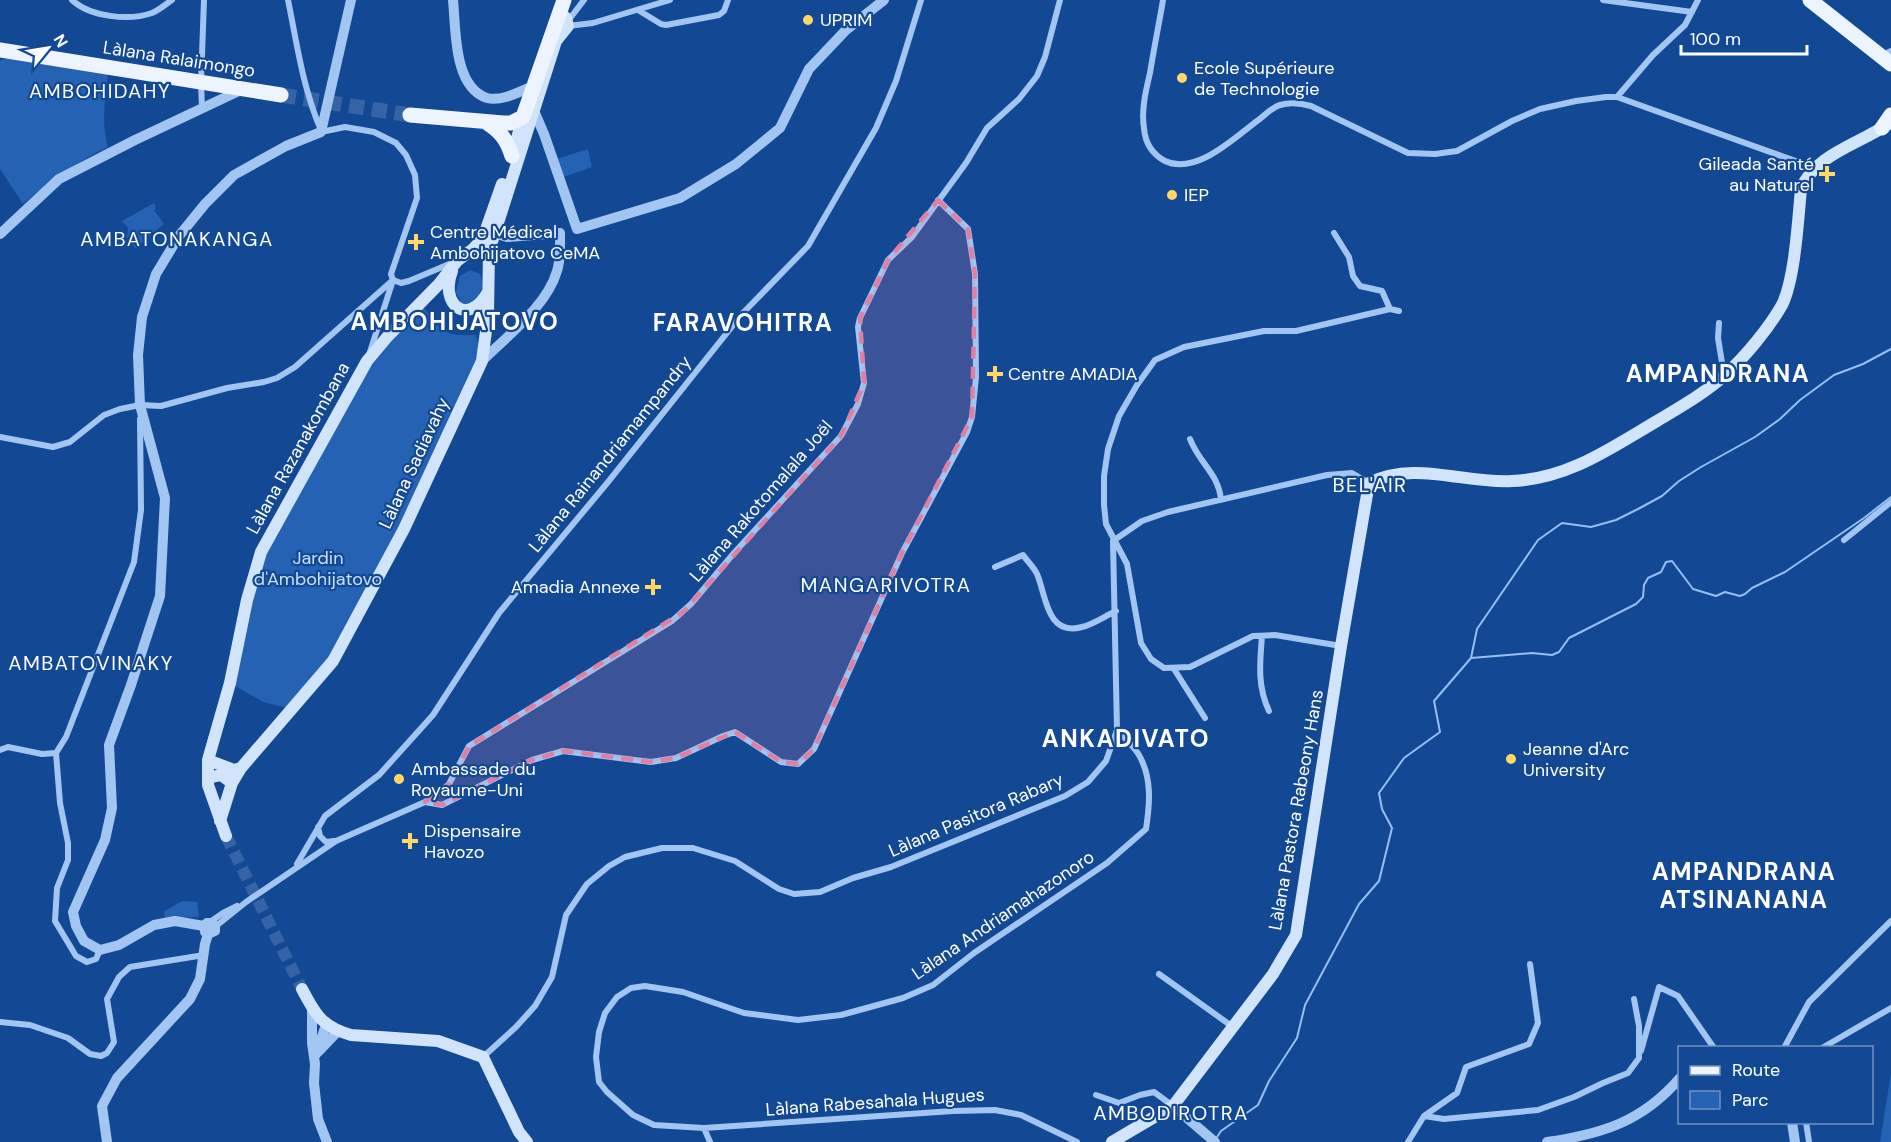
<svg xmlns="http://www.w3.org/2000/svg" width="1891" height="1142" viewBox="0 0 1891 1142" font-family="'DM Sans',sans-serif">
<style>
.green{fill:#2662b4}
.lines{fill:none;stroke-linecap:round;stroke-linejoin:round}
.stream{stroke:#95bff5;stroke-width:2}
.secondary-tunnel{stroke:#3663a5;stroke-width:12;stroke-dasharray:12 6;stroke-linecap:butt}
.primary-tunnel{stroke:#3663a5;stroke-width:15;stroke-dasharray:15 8;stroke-linecap:butt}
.minor{stroke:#a3c5f2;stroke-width:6}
.tertiary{stroke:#a3c5f2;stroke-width:10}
.secondary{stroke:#d2e3fc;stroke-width:12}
.primary{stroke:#eef4ff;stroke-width:15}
.marked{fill:#dd80a5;fill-opacity:0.2;stroke:#dd80a5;stroke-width:4.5;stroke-dasharray:12 8;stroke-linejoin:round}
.poi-dot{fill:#ffd764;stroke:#134895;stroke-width:2}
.labels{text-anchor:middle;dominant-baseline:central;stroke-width:4.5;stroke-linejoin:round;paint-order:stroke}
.poi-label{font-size:18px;fill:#fff;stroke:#134895;text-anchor:start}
.street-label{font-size:18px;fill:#fff;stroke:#134895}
.park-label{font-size:18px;fill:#cae0fd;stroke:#134895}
.neighbourhood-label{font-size:20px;letter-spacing:1.5px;fill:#fff;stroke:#134895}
.district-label{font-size:24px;font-weight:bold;letter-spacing:1.5px;fill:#fff;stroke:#134895}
</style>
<rect width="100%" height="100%" fill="#134895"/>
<path class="green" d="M12 55 108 74C105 99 101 123 108 147 76 162 50 181 23 204L0 169V61Z
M588 149 592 167 564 177 557 159Z
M154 203 156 208 154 210 164 224 139 245 136 249 127 239 128 228 122 221Z
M470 270 480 274C486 289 480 295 470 305L461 303 456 292 460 276Z
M423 307C445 333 442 336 476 335L482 361 336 655 292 709 263 702 230 683 261 552 367 361Z
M183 901 197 902 199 917 165 918 164 911Z
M1891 1073V1142H1880Z"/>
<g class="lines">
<path class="stream" d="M1471 658 1532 653 1552 655 1559 652 1569 638 1636 604 1643 597 1644 585 1648 578 1661 572 1666 562 1672 561 1693 589 1716 596 1725 592 1740 596 1745 594 1752 588 1785 572 1864 518 1891 497
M1217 1137 1221 1131 1258 1105 1269 1081 1297 1038 1305 1005 1359 904 1379 881 1392 828 1382 809 1379 793 1404 758 1440 732 1434 701 1471 658 1477 629 1538 540 1562 523 1591 527 1616 520 1638 509 1662 496 1679 481 1701 467 1755 437 1780 419 1800 400 1834 375 1863 364 1891 349"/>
<path class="secondary-tunnel" d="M226 836 302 989"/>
<path class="primary-tunnel" d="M281 95 410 115"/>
<path class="minor" d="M72 0C90 17 129 21 152 13 159 10 166 4 172 0
M288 0C297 44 303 89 321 130
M1163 0C1159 24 1154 48 1150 73 1146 90 1141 110 1144 128 1145 142 1152 154 1165 161 1197 176 1236 136 1261 118 1267 113 1273 107 1280 105 1291 102 1300 103 1311 106L1408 153 1435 154 1457 151 1512 121 1540 109 1576 101 1606 97H1617L1815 168
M1603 0 1692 12
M638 10 661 24 666 25 719 15 724 11 728 0
M568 21 584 0
M568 26 593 23 670 0
M1881 56 1891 51
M1617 97 1653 55 1685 25 1698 0
M202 108 201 82 204 0
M321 132 345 127 374 132 396 143 406 155 415 175 417 198 391 274 393 280 370 352
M1334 233 1349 257 1353 276 1360 286 1382 291 1390 309
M393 280 401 283 409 281 454 262
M1719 323 1718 338 1724 375
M0 437 53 447 70 442 104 415 120 409 140 405 161 406 227 388 264 382 277 378 295 367 393 280
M1190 439C1199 463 1219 474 1221 500
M1844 540 1891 502
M995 567 1023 555C1027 561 1034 567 1037 574 1046 594 1046 637 1082 627 1094 624 1105 616 1116 611
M1262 636C1260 662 1257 686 1269 711
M1341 646 1275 635 1253 636 1190 667 1164 668 1151 659 1141 643 1127 564 1106 524 1104 505V476L1108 449 1119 416 1137 385 1155 360 1184 347 1264 331H1296L1390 309 1399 311
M1174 669 1205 718
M0 750 8 747 42 754 56 753
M56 753 66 737 134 562 141 510 140 419
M56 753 60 803 68 843V860L57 888 55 921 76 956 87 962 96 959 100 950
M425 802 442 805 532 760 563 751 651 762 676 758 723 736 735 732 781 762 798 764 814 749 902 553 967 432 972 417 976 377 975 274 968 229 938 200
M318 827 320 836 326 842 334 841
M297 864 325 816 379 775 433 715 499 613 608 482 742 314 808 246 876 128 896 81 921 0
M210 922 223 913 237 906
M215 927 246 902 336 841 425 802 441 791 449 784 469 746 672 621 691 604 734 553 841 436 858 404 864 383 858 327 860 318 888 260 912 237 966 163 987 128 1019 99 1037 76 1045 57 1060 0
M1159 974 1233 1027
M0 1022 30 1025 68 1038 90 1054 101 1056 107 1053 114 1042 107 999 119 977 130 967 204 955
M1784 1048 1809 1002 1891 921
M1822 1048 1891 1008
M1641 1051 1659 987 1678 996 1714 1048
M483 1057 516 1027 535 1006 552 977 566 915 587 884 609 866 625 857 662 848H693L735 861 779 889 794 894 820 892 853 878 891 867 1065 796 1088 782 1106 761 1117 730 1113 541 1142 521 1168 512 1327 475 1352 473 1369 483
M1096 1095 1119 1103 1140 1095 1154 1092 1173 1106
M1424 1116 1444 1119 1538 1110 1574 1097 1603 1083 1628 1073 1639 1058V1026L1634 999
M1806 1122 1809 1142
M704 1128 710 1142
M1077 1142 1021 1115 995 1110 953 1111 704 1128 654 1125 633 1115 607 1092 599 1082 596 1057 599 1032 605 1013 617 997 631 988 645 986 683 992 744 1013 798 1020 841 1015 903 998 933 985 974 953 1107 863 1146 829C1150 803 1152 778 1139 755 1134 746 1124 738 1117 730
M1408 1142 1424 1116 1457 1093 1466 1067 1529 1044 1538 1023 1530 964"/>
<path class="tertiary" d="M453 0C456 28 453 87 487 98 501 102 521 91 533 86
M535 113 544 134 577 229 680 198 736 164 780 128 809 69 846 30 884 0
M0 234 59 179 135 140 243 89
M482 361C507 336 547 306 557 271 561 259 560 246 560 233L507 237 494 233
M204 926 175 921 154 925 119 945 100 950 84 941 76 926 73 912 105 840 112 808 109 745 131 685 160 596 165 498 140 405 138 355 142 317 156 274 179 236 205 204 234 175 286 146 321 132 351 0
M312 1008V1043L315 1064 314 1083 318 1119 327 1142
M318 1052 337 1032
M316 1054 326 1025
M1173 1106 1215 1142
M1792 1122 1795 1142
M107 1142 102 1106 117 1078 190 999 200 979 205 944 208 934 215 931V926L212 923H207L204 926 205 932 208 934
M1547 1142C1602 1134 1642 1122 1680 1078"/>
<path class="secondary" d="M512 156 523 117
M452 271C439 304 468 328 488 292
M208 760 234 770 241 768
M208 778 221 775 232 783
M220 821 232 783 241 768 333 661 404 529 482 361 488 316 489 251 556 41 568 26 566 18 564 16 558 19
M226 836 208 785V760L230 683 247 600 261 552 367 361 388 336 439 284 457 261 473 249 483 238 502 184
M302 989C315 1014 322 1027 351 1035L438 1041 483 1057 519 1132 527 1142
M1112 1142 1173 1106 1273 974 1296 935 1341 646 1369 483C1414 460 1465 484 1512 481 1568 479 1611 448 1657 421 1680 407 1705 393 1725 375 1745 357 1769 328 1782 305 1795 279 1798 220 1801 189 1815 154 1860 144 1888 124"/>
<path class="primary" d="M1810 0 1891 64
M0 50 281 95
M410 115 503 123H511L523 117 564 0
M487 123C501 132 507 140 512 156
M1882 128 1891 115"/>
</g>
<path class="marked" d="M938 200 968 229 975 274 972 417 902 553 814 749 798 764 781 762 735 732 676 758 651 762 563 751 532 760 442 805 425 802 449 784 469 746 683 612 841 436 864 383 860 318 888 260Z"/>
<g class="poi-dot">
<circle cx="808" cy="20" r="6"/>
<circle cx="1182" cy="78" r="6"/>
<path d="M1824 165h6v6h6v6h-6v6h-6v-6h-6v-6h6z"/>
<circle cx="1172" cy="195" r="6"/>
<path d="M413 233h6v6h6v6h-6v6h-6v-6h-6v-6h6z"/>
<path d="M992 365h6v6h6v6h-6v6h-6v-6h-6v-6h6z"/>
<path d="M650 578h6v6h6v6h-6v6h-6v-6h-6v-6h6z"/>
<circle cx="1511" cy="759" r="6"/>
<circle cx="399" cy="779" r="6"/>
<path d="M407 832h6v6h6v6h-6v6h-6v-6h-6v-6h6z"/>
</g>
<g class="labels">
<g class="poi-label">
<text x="820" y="20">UPRIM</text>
<text x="1194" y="68">Ecole Supérieure<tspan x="1194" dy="21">de Technologie</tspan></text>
<text x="1814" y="164" text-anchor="end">Gileada Santé<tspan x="1814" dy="21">au Naturel</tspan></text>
<text x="1184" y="195">IEP</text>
<text x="430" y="232">Centre Médical<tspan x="430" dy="21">Ambohijatovo CeMA</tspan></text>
<text x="1008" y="374">Centre AMADIA</text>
<text x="640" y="587" text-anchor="end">Amadia Annexe</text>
<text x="1523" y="749">Jeanne d'Arc<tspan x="1523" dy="21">University</tspan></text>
<text x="411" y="769">Ambassade du<tspan x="411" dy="21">Royaume-Uni</tspan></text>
<text x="424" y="831">Dispensaire<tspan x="424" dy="21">Havozo</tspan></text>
</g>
<g class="street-label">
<text transform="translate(179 59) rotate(9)">Làlana Ralaimongo</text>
<text transform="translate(298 448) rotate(-61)">Làlana Razanakombana</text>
<text transform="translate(610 454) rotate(-51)">Làlana Rainandriamampandry</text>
<text transform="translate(414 463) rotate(-65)">Làlana Sadiavahy</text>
<text transform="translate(761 501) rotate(-49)">Làlana Rakotomalala Joël</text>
<text transform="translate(1296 810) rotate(-80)">Làlana Pastora Rabeony Hans</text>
<text transform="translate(976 815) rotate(-23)">Làlana Pasitora Rabary</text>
<text transform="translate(1003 915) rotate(-34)">Làlana Andriamahazonoro</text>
<text transform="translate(875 1102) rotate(-4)">Làlana Rabesahala Hugues</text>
</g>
<g class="park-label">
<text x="318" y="558">Jardin<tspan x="318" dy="21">d'Ambohijatovo</tspan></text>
</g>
<g class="neighbourhood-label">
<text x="100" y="91">AMBOHIDAHY</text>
<text x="177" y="239">AMBATONAKANGA</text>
<text x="1370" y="485">BEL'AIR</text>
<text x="886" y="585">MANGARIVOTRA</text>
<text x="91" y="663">AMBATOVINAKY</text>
<text x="1171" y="1113">AMBODIROTRA</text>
</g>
<g class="district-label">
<text x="455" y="321">AMBOHIJATOVO</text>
<text x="743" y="322">FARAVOHITRA</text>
<text x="1718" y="373">AMPANDRANA</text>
<text x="1126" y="738">ANKADIVATO</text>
<text x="1744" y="871">AMPANDRANA<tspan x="1744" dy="28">ATSINANANA</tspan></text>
</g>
</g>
<rect x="1678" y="1046" width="195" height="78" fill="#134895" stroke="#7191bf" stroke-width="1.5"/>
<rect x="1690" y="1066" width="30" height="9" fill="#eef4ff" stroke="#7191bf" stroke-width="1.5"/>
<text x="1732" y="1076" font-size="18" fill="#ffffff">Route</text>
<rect x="1690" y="1091" width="30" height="18" fill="#2662b4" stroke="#7191bf" stroke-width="1.5"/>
<text x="1732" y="1106" font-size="18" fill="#ffffff">Parc</text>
<g transform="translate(48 48) rotate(60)" stroke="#134895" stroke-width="4.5" paint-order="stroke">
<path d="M0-4.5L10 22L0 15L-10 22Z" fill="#ffffff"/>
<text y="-9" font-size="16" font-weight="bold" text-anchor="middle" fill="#ffffff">N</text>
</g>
<path d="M1681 45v9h126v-9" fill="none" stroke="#ffffff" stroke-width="3"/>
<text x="1690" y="45" font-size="18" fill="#ffffff" stroke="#134895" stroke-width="4.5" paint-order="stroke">100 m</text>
</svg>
